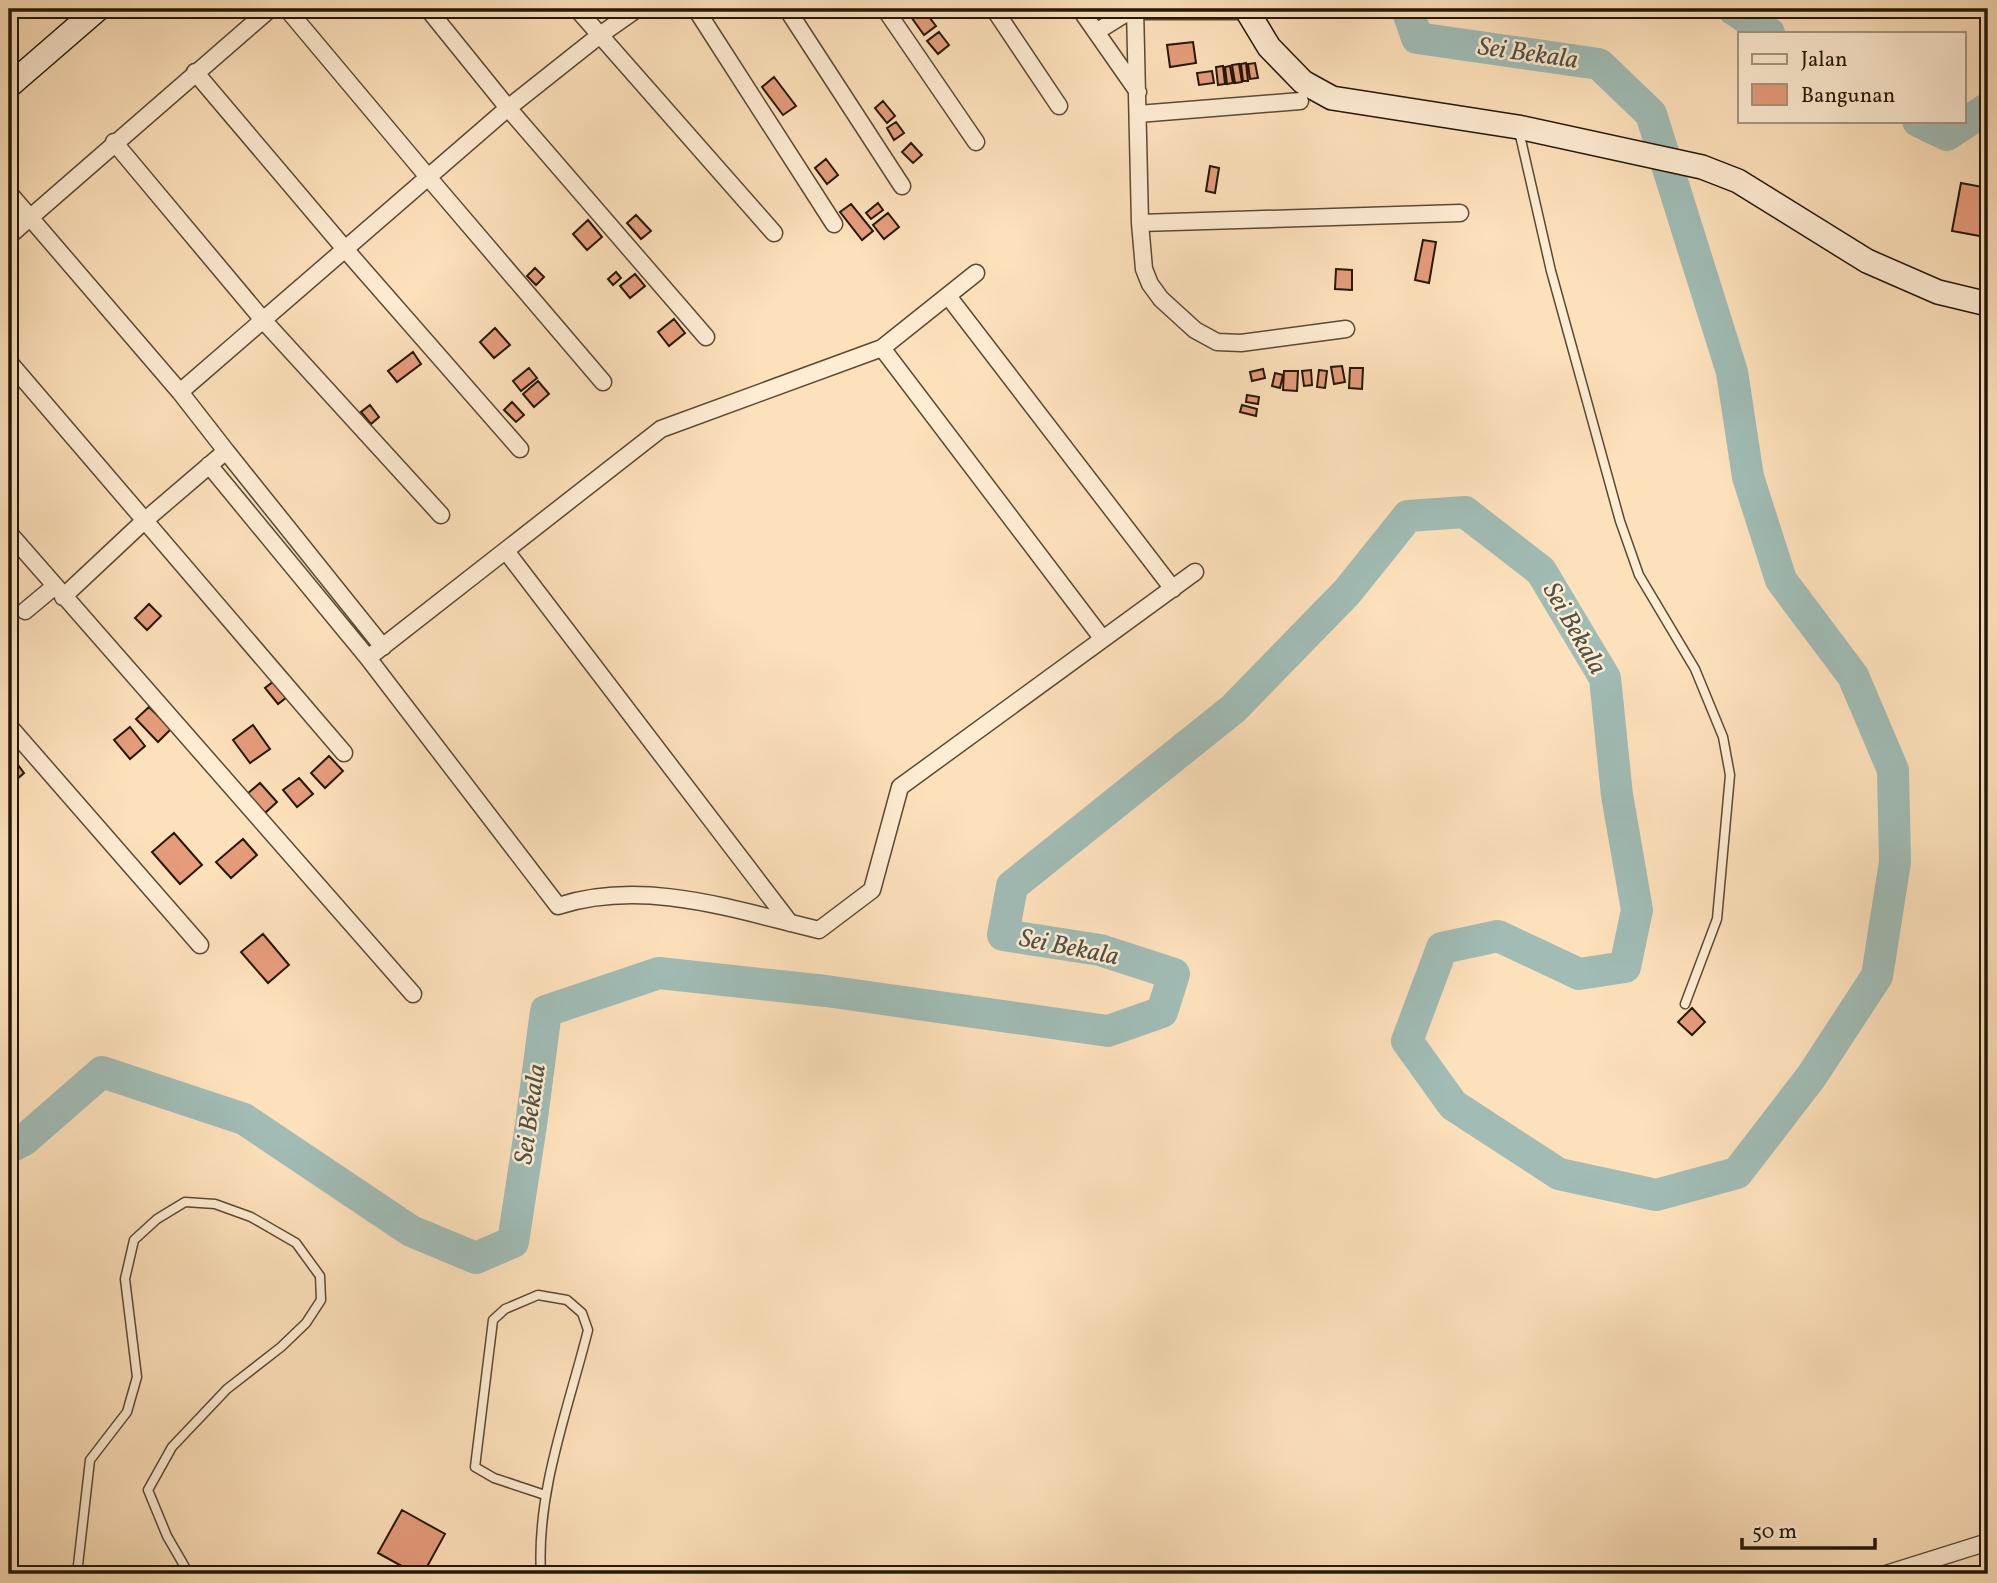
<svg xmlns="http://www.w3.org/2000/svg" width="1997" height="1583" viewBox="0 0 1997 1583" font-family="Vollkorn,serif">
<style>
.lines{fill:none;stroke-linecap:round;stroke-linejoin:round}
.river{stroke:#a0bcb5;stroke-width:32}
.building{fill:#e69c7b;stroke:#231706;stroke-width:2}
.lane-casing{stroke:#5a4a33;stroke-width:11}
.street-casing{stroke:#5a4a33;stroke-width:19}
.secondary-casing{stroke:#231706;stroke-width:26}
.lane{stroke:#feecd3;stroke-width:8}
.street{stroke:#feecd3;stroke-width:16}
.secondary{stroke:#feecd3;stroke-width:23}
.labels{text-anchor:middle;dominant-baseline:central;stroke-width:5;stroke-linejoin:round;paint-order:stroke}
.water-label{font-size:26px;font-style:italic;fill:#4f5143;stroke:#feecd3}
</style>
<rect width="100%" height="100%" fill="#fde1bb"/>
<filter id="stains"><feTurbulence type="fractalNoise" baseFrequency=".00286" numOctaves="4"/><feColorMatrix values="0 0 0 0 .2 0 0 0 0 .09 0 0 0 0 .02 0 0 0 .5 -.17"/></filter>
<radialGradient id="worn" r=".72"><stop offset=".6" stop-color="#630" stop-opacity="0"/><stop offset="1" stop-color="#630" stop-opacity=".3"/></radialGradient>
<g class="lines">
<path class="river" d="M1733 9 1769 33
M1918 121 1947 135 1988 108
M9 1148 24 1140 102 1072 244 1119 411 1231 476 1258 513 1242 531 1125 546 1011 659 973 826 991 1108 1031 1162 1012 1174 974 1100 950 1003 935 1012 886 1233 709 1347 592 1408 516 1465 512 1541 571 1605 678 1617 795 1637 910 1625 967 1579 974 1498 936 1442 948 1407 1041 1453 1105 1559 1174 1656 1195 1737 1173 1811 1077 1877 976 1895 862 1893 770 1853 676 1781 580 1748 477 1732 372 1651 114 1599 64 1417 38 1407 9"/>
</g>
<path class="building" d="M917 9H923L936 26 924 35 909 14Z
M939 32 949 45 938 54 927 41Z
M1193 42 1196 63 1170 67 1167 45Z
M1246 63 1248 81H1243L1241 64Z
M1255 63 1258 78 1250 79 1248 64Z
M1239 64 1242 82 1235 83 1232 65Z
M1223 66 1225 84 1218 85 1216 67Z
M1230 66 1233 83 1227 84 1225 67Z
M1212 71 1214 83 1199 85 1197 73Z
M774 77 796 106 783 115 762 87Z
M883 101 895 116 887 123 875 108Z
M896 122 904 133 894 140 887 128Z
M911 143 922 155 913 163 902 152Z
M826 159 838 175 827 184 815 168Z
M1210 166 1219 168 1215 193 1206 191Z
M1961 183 1988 188 1980 236 1952 231Z
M878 203 883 210 871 219 866 213Z
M851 204 873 231 862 240 840 212Z
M888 213 899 227 884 239 873 225Z
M636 215 651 231 641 239 627 223Z
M588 220 602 237 587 250 573 234Z
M1423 240 1436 242 1429 283 1415 280Z
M535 268 544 277 536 285 527 276Z
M1336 269 1352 270V290L1335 289Z
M616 272 621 278 613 285 608 279Z
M635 274 645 286 630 298 620 286Z
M674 319 685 333 669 346 658 332Z
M495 328 510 345 494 358 480 342Z
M413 352 421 364 397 382 388 371Z
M1342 366 1345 382 1334 384 1331 367Z
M529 368 537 378 521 391 513 381Z
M1350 368H1363L1362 389 1349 388Z
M1263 369 1265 378 1252 381 1250 372Z
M1311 370 1312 385 1304 386 1302 371Z
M1319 370 1327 371 1325 388 1317 387Z
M1284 371H1298L1297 391 1283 390Z
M1275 373 1283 375 1280 388 1272 386Z
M538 381 549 394 534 407 523 394Z
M1247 395 1259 397 1258 404 1246 402Z
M512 402 524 415 516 422 504 410Z
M370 405 379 417 371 424 361 412Z
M1242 405 1257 409 1256 416 1240 412Z
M149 604 161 616 147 630 135 618Z
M274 681 287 697 278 704 265 688Z
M149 707 171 729 158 742 136 719Z
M253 725 270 749 250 763 233 740Z
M130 727 145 746 130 759 114 740Z
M9 753 24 773 9 786Z
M329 756 343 771 325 788 311 773Z
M299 778 313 794 297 807 283 790Z
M260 783 277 802 265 813 247 794Z
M174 833 202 865 180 884 152 852Z
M243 839 257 855 231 878 216 862Z
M263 934 289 965 268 983 241 952Z
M1692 1008 1705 1022 1692 1035 1678 1022Z
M402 1510 445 1534 423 1574H416L378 1553Z"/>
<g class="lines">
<defs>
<path id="lane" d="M1135 15H1245
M1519 131 1551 271 1620 521 1639 575 1695 669 1723 737 1730 775 1717 919 1685 1004
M77 1574 90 1460 127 1412 137 1377 125 1279 134 1240 157 1219 185 1202 215 1204 251 1217 296 1243 320 1276 321 1300 306 1323 281 1347 227 1389 172 1447 148 1490 167 1536 189 1574
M541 1574C536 1492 568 1410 588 1330L582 1313 567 1300 538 1295 505 1309 493 1320 475 1467 494 1478 545 1495"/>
<path id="street" d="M287 9 428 177 603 382
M428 9 508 108 706 337
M577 9 774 233
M787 9 902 186
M885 9 976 142
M994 9 1059 106
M1080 9 1138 92
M1135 9 1140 223 1144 269 1150 284 1161 299 1195 330 1217 342 1241 343 1346 329
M699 14 834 224
M1096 32 1133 9
M195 72 345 249 520 449
M1138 114 1300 101
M114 142 263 320 441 515
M9 193 180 392 226 451 143 522 63 597
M1140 223 1460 213
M9 236 270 9
M948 296 1173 589
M882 348 1102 638
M9 362 344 753
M180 392 508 108 600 35 637 9
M226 451 383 647
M209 465 368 658 558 906C644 878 735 910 819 930L872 890 900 787 1195 572
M9 533 413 994
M506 551 790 923
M25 611 55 586
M368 658 661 429 882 348 976 273
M9 726 200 945
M1886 1574 1988 1542"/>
<path id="secondary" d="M1246 9 1269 47 1303 82 1332 98 1518 127 1702 167 1738 181 1867 261 1938 292 1988 304
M9 86 98 9"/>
</defs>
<use href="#lane" class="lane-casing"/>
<use href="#street" class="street-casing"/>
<use href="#secondary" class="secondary-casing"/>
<use href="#lane" class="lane"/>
<use href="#street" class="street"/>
<use href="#secondary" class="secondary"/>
</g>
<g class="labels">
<g class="water-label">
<text transform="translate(1528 54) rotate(8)">Sei Bekala</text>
<text transform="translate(1574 629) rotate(60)">Sei Bekala</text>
<text transform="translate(1069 948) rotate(11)">Sei Bekala</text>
<text transform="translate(531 1114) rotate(-82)">Sei Bekala</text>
</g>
</g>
<rect width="1997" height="1583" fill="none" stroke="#fde1bb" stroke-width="35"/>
<rect x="10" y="10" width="1976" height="1562" fill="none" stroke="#231706" stroke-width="3.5"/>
<rect x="18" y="18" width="1962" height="1548" fill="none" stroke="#231706" stroke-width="2"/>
<rect x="1738" y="32" width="228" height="91" fill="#feecd3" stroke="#a69781" stroke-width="2"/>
<rect x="1752" y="54" width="35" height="10" fill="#feecd3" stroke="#a69781" stroke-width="2"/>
<text x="1801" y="66" font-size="21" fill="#231706">Jalan</text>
<rect x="1752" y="84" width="35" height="21" fill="#e69c7b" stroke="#a69781" stroke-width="2"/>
<text x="1801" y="102" font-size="21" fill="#231706">Bangunan</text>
<path d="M1742 1538v10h133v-10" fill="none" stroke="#231706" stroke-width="3.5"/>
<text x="1752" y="1538" font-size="21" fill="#231706" stroke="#feecd3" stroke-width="5" paint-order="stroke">50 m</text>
<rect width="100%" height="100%" filter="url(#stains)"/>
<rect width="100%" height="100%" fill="url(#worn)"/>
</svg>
